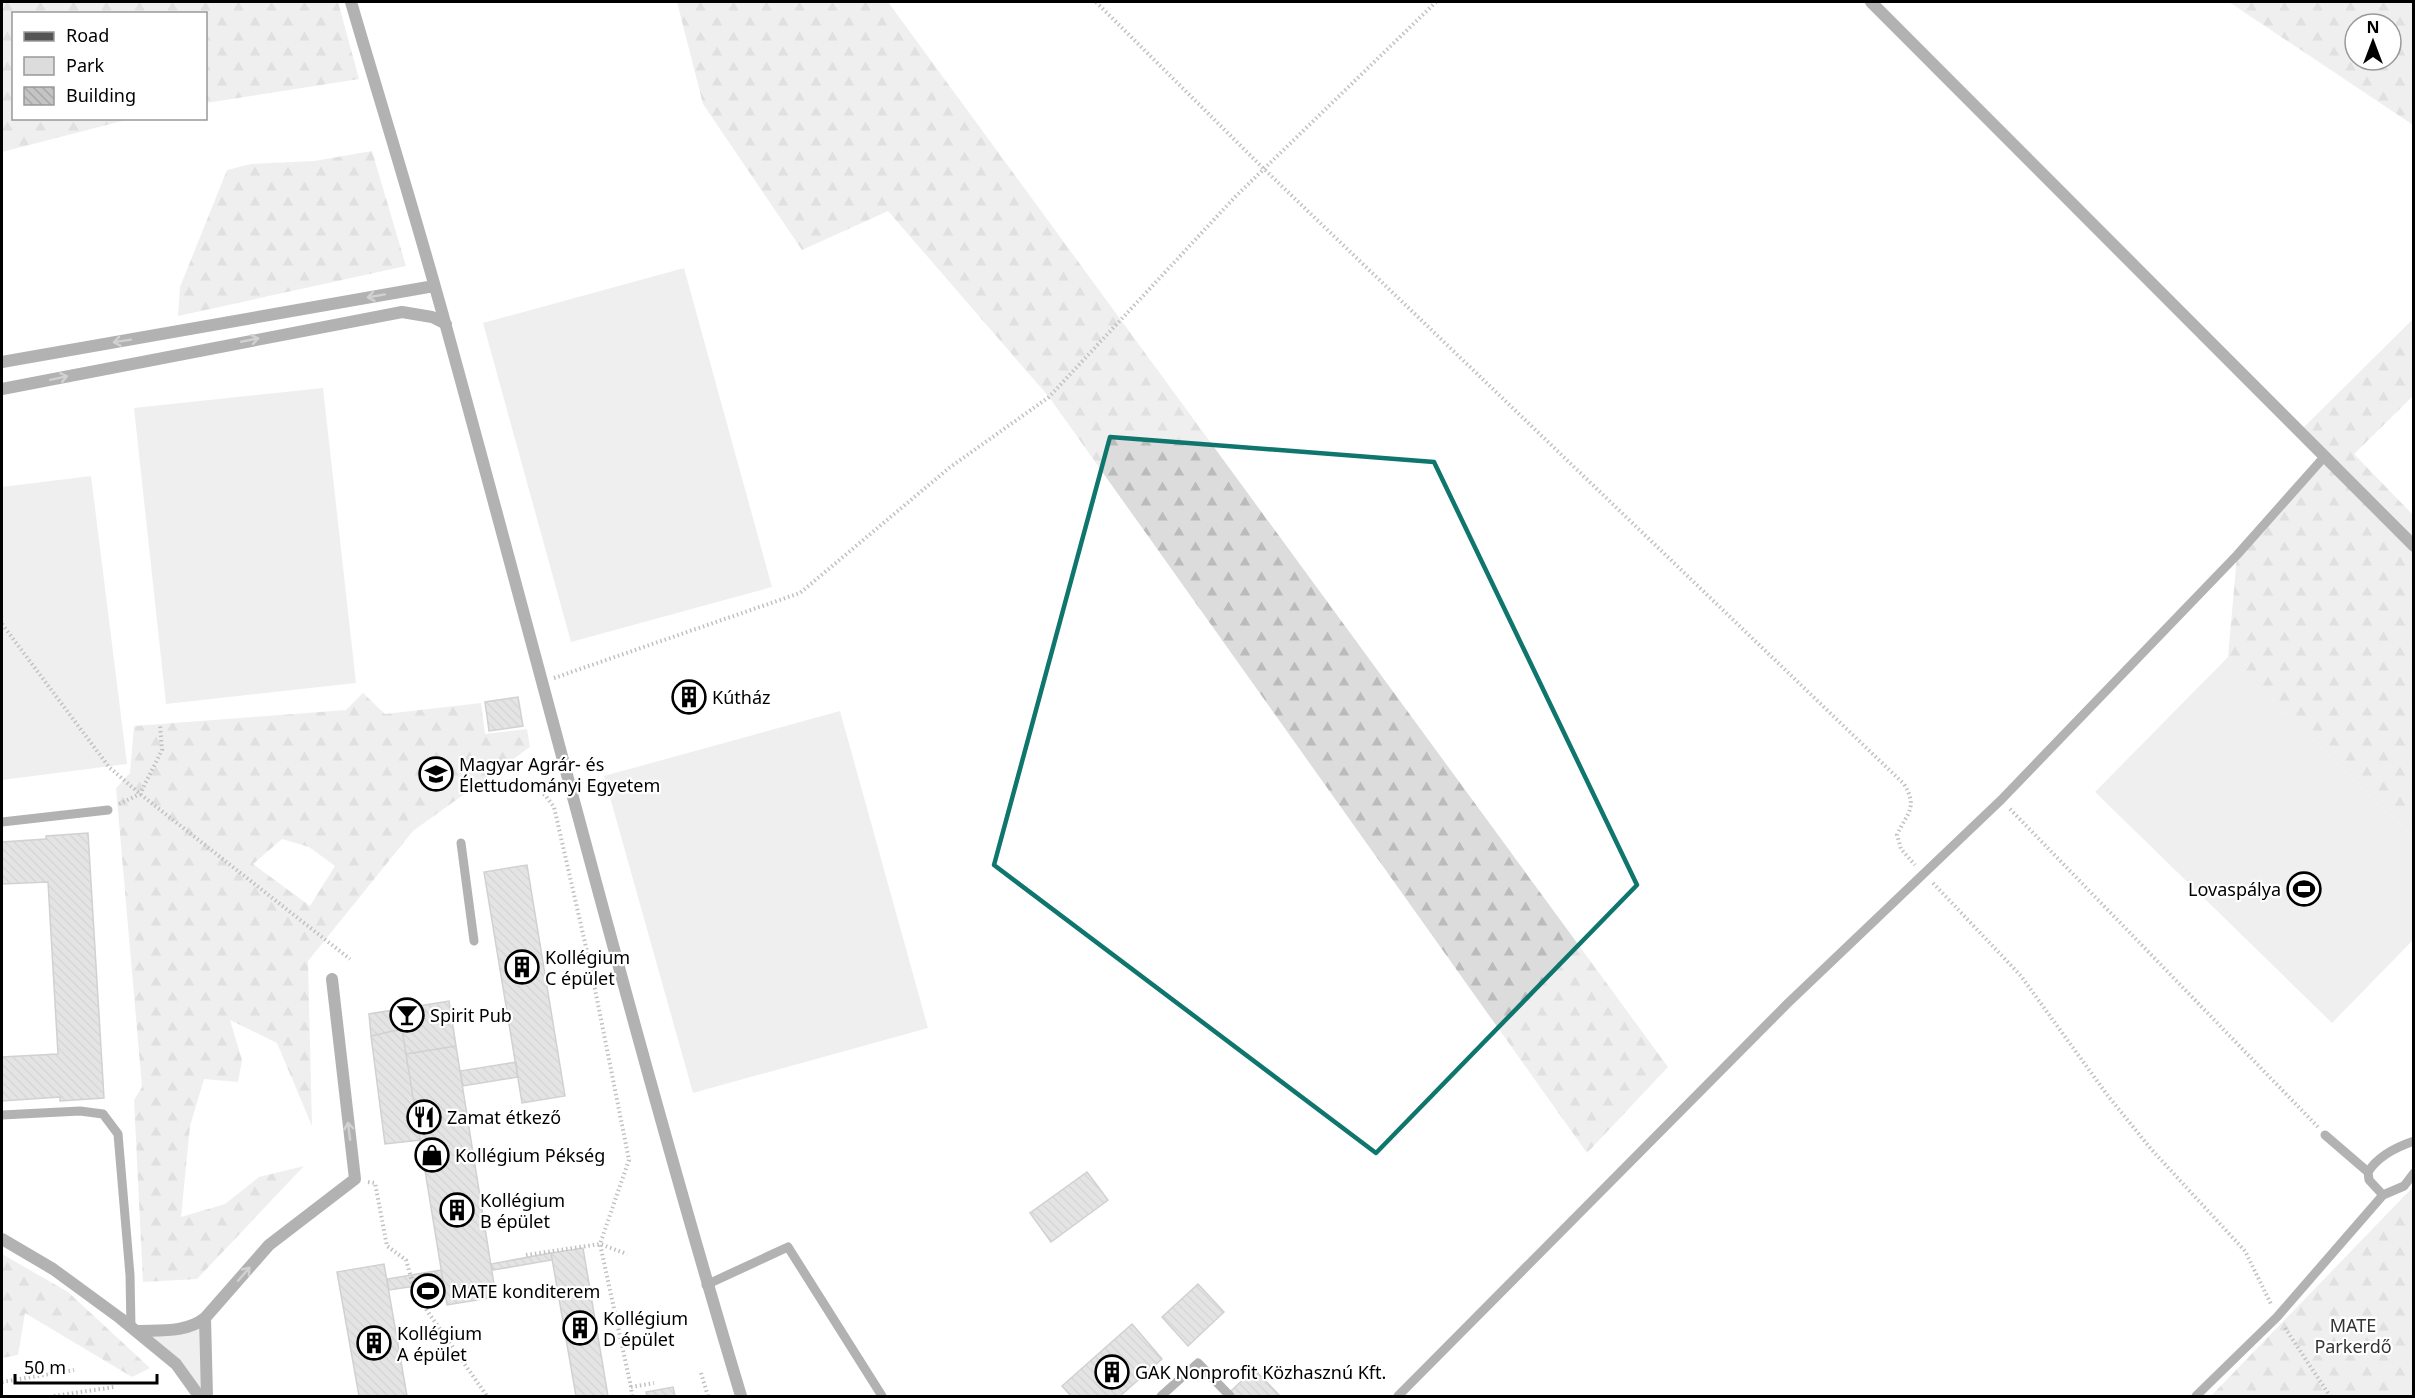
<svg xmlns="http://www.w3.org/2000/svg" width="2415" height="1398" viewBox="0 0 2415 1398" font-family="'Noto Sans',sans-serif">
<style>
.green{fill:#dcdcdc}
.forest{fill:url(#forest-firs);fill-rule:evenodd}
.building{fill:url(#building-back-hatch);stroke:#999;stroke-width:1.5}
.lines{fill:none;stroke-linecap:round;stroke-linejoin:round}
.path{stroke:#777;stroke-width:4;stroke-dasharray:1.5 3;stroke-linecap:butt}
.service{stroke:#555;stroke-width:9}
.minor{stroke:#555;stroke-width:12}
.oneway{stroke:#999}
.marked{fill:none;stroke:#0f766e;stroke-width:4.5;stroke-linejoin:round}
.labels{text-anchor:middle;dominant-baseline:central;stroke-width:4.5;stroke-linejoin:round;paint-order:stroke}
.poi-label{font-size:18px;fill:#000;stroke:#fff;text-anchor:start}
.park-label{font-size:18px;fill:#333;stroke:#fff}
</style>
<defs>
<pattern id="forest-firs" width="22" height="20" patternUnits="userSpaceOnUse" patternTransform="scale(1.5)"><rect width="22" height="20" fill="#dcdcdc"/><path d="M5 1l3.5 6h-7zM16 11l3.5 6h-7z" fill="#bbb"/></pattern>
<pattern id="building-back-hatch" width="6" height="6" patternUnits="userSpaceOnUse" patternTransform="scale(1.5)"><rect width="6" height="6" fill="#c4c4c4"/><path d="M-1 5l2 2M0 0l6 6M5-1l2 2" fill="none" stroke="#a7a7a7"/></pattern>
</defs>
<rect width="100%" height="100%" fill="#fff"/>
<path class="green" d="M684 268 772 587 571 642 483 323Z
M323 388 356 683 166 704 134 408Z
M91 476 127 764 2 780V487Z
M2228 657 2413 838V940L2332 1023 2095 792Z
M840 711 928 1028 693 1093 604 776Z
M205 1318 207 1396 137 1331Z"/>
<path class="forest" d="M2 2H338L359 79 206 103V14H14V118L130 119 2 152Z
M677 2H888L1668 1067 1587 1153 1049 397 888 211 802 250 703 104Z
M2229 2H2413V125ZM2355 24H2391V60H2355Z
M372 151 406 266 178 316 180 287 227 170 251 164 314 161Z
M2413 319V396L2354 454 2413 515V838L2228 657 2237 555 2325 457 2300 431Z
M363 693 385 714 481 703 485 734 527 729 530 747 413 831 308 961 312 1126 277 1043 230 1020 242 1060 238 1082 204 1079 190 1126 181 1217 225 1204 259 1177 304 1166 197 1279 143 1282 134 1100 142 1087 116 788 130 773 134 726 346 710ZM282 839 309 847 335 866 310 906 253 864Z
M2413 1187V1396H2211Z
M2 1254 68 1292 150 1368 132 1377 25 1313 18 1355 2 1358Z"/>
<path class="building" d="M680 697a9 9 0 1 1 18 0a9 9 0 1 1-18 0Z
M518 697 523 726 489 731 485 702Z
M88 833 104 1098 60 1101V1097L2 1101V1057L58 1054 48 882 2 884V842L46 839V836Z
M527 865 565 1096 522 1103 484 872Z
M449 1001 456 1046 406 1054 402 1029 371 1036 369 1014Z
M402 1029 420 1140 385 1144 371 1036Z
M456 1046 496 1297 447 1305 406 1054Z
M516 1062 518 1077 463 1086 460 1071Z
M1087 1172 1108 1200 1051 1242 1030 1213Z
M583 1248 608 1396H576L551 1253Z
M551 1253 552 1260 493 1270 491 1264Z
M384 1264 407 1396H359L337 1272Z
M441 1270 443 1282 389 1290 387 1279Z
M1198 1284 1224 1312 1188 1346 1162 1317Z
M1132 1324 1162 1359 1120 1396H1071L1062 1386Z
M1254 1369 1280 1396H1234L1230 1392Z
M673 1387 675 1396H647L646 1392Z"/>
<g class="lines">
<path class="path" d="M1096 2 1264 169 1904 784C1919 808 1906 814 1897 835L1901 849 1915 865
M2 624 109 767 140 794 350 959
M554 678 800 593 949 468 1049 397 1235 197 1436 2
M523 784 545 795 554 807 591 969 629 1160 600 1244 631 1387
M119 804 140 794 162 750 160 725
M2010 809 2318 1127
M1933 883 2021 976 2108 1096 2151 1149 2245 1251 2272 1306
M368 1182 375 1183 387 1246 406 1260 416 1295 487 1396
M526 1255 600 1244 627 1254
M2285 1328 2330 1396
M701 1373 708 1396
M2 1382 74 1370
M54 1396 114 1387
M632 1396 631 1387 654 1383"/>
<path class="service" d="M2 822 108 810
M461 843 474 941
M2 1115 80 1111 103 1114 118 1134 130 1275 131 1327
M2325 1135 2368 1172 2369 1180 2383 1195
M2368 1172C2378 1156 2396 1147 2414 1141
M706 1285 788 1247 882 1396
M1161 1396 1198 1363 1230 1396
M1398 1396 1787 1004 2001 800 2237 555 2325 456
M2196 1396 2277 1317 2383 1195 2404 1186 2414 1173"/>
<path class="minor" d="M351 2C383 111 417 220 447 330 545 686 635 1043 741 1396
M1871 2 2414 546
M2 362 434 286
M2 389 402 312 432 317 446 324
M2 1239 53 1269 120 1318 176 1364 199 1396
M205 1318 207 1396
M137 1331C160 1330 186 1333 205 1318L269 1245 355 1179 332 979"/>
</g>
<defs><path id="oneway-shaft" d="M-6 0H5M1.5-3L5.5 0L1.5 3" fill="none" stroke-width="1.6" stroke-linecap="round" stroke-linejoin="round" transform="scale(1.5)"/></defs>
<g class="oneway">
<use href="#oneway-shaft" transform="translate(376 296) rotate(170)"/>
<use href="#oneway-shaft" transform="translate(250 340) rotate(-11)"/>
<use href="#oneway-shaft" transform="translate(122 341) rotate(171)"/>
<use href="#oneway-shaft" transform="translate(59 378) rotate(-12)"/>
<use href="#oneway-shaft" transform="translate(349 1131) rotate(-97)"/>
<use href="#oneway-shaft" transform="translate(244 1274) rotate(-49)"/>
</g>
<path d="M0 0H2415V1398H0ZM1110 437 1434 462 1637 885 1376 1153 994 865Z" fill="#fff" fill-opacity=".55" fill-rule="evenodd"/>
<path class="marked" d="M1110 437 1434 462 1637 885 1376 1153 994 865Z"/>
<defs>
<symbol id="building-ring" viewBox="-11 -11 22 22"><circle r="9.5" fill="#fff" stroke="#000" stroke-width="1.5"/><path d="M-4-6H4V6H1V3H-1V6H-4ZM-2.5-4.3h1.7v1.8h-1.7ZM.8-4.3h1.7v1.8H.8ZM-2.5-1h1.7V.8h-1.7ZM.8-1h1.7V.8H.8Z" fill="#000"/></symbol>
<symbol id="university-ring" viewBox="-11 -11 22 22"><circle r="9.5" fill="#fff" stroke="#000" stroke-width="1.5"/><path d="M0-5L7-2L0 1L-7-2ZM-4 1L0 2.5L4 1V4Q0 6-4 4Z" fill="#000"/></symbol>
<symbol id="stadium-ring" viewBox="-11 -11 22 22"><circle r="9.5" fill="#fff" stroke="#000" stroke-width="1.5"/><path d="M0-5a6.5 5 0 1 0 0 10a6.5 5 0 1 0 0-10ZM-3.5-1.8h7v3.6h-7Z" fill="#000"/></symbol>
<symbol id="bar-ring" viewBox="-11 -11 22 22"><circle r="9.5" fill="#fff" stroke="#000" stroke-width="1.5"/><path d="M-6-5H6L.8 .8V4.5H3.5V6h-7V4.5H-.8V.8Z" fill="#000"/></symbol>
<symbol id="restaurant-ring" viewBox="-11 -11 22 22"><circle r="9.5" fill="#fff" stroke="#000" stroke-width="1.5"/><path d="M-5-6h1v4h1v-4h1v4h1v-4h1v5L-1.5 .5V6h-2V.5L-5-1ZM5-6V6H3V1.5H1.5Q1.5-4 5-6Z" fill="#000"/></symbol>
<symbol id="shop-ring" viewBox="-11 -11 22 22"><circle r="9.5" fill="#fff" stroke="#000" stroke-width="1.5"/><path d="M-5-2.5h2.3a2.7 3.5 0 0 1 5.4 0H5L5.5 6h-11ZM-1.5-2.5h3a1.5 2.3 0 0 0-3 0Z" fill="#000"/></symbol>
</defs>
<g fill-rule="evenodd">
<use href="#building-ring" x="670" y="678" width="38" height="38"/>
<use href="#university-ring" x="417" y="755" width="38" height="38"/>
<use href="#stadium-ring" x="2285" y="870" width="38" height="38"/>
<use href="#building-ring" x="503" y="948" width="38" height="38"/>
<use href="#bar-ring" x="388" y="996" width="38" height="38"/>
<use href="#restaurant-ring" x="405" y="1098" width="38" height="38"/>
<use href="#shop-ring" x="413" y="1136" width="38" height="38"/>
<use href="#building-ring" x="438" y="1191" width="38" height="38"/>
<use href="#stadium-ring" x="409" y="1272" width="38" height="38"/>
<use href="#building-ring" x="561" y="1309" width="38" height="38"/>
<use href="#building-ring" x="355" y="1324" width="38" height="38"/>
<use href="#building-ring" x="1093" y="1353" width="38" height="38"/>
</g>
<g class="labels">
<g class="poi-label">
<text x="712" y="697">Kútház</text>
<text x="459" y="764">Magyar Agrár- és<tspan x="459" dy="21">Élettudományi Egyetem</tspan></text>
<text x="2281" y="889" text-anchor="end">Lovaspálya</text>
<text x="545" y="957">Kollégium<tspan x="545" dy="21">C épület</tspan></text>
<text x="430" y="1015">Spirit Pub</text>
<text x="447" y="1117">Zamat étkező</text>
<text x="455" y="1155">Kollégium Pékség</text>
<text x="480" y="1200">Kollégium<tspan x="480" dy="21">B épület</tspan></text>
<text x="451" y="1291">MATE konditerem</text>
<text x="603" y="1318">Kollégium<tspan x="603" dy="21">D épület</tspan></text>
<text x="397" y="1333">Kollégium<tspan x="397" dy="21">A épület</tspan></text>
<text x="1135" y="1372">GAK Nonprofit Közhasznú Kft.</text>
</g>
<g class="park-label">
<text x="2353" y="1325">MATE<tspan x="2353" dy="21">Parkerdő</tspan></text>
</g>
</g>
<rect width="2415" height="1398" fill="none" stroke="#000000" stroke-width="6"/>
<rect x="12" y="12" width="195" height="108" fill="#ffffff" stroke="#999999" stroke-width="1.5"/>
<rect x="24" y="32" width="30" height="9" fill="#555555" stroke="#999999" stroke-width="1.5"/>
<text x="66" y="42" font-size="18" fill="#000000">Road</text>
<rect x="24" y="57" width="30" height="18" fill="#dcdcdc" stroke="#999999" stroke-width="1.5"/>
<text x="66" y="72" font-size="18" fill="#000000">Park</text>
<rect x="24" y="87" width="30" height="18" fill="url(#building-back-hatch)" stroke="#999999" stroke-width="1.5"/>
<text x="66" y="102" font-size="18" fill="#000000">Building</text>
<g transform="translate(2373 42)"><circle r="28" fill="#ffffff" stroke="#999999" stroke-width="1.5"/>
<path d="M0-4.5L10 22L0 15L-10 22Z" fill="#000000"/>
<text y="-9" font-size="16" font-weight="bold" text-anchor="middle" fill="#000000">N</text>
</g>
<path d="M15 1374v9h142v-9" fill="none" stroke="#000000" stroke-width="3"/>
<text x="24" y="1374" font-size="18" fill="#000000" stroke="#ffffff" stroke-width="4.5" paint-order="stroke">50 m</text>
</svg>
